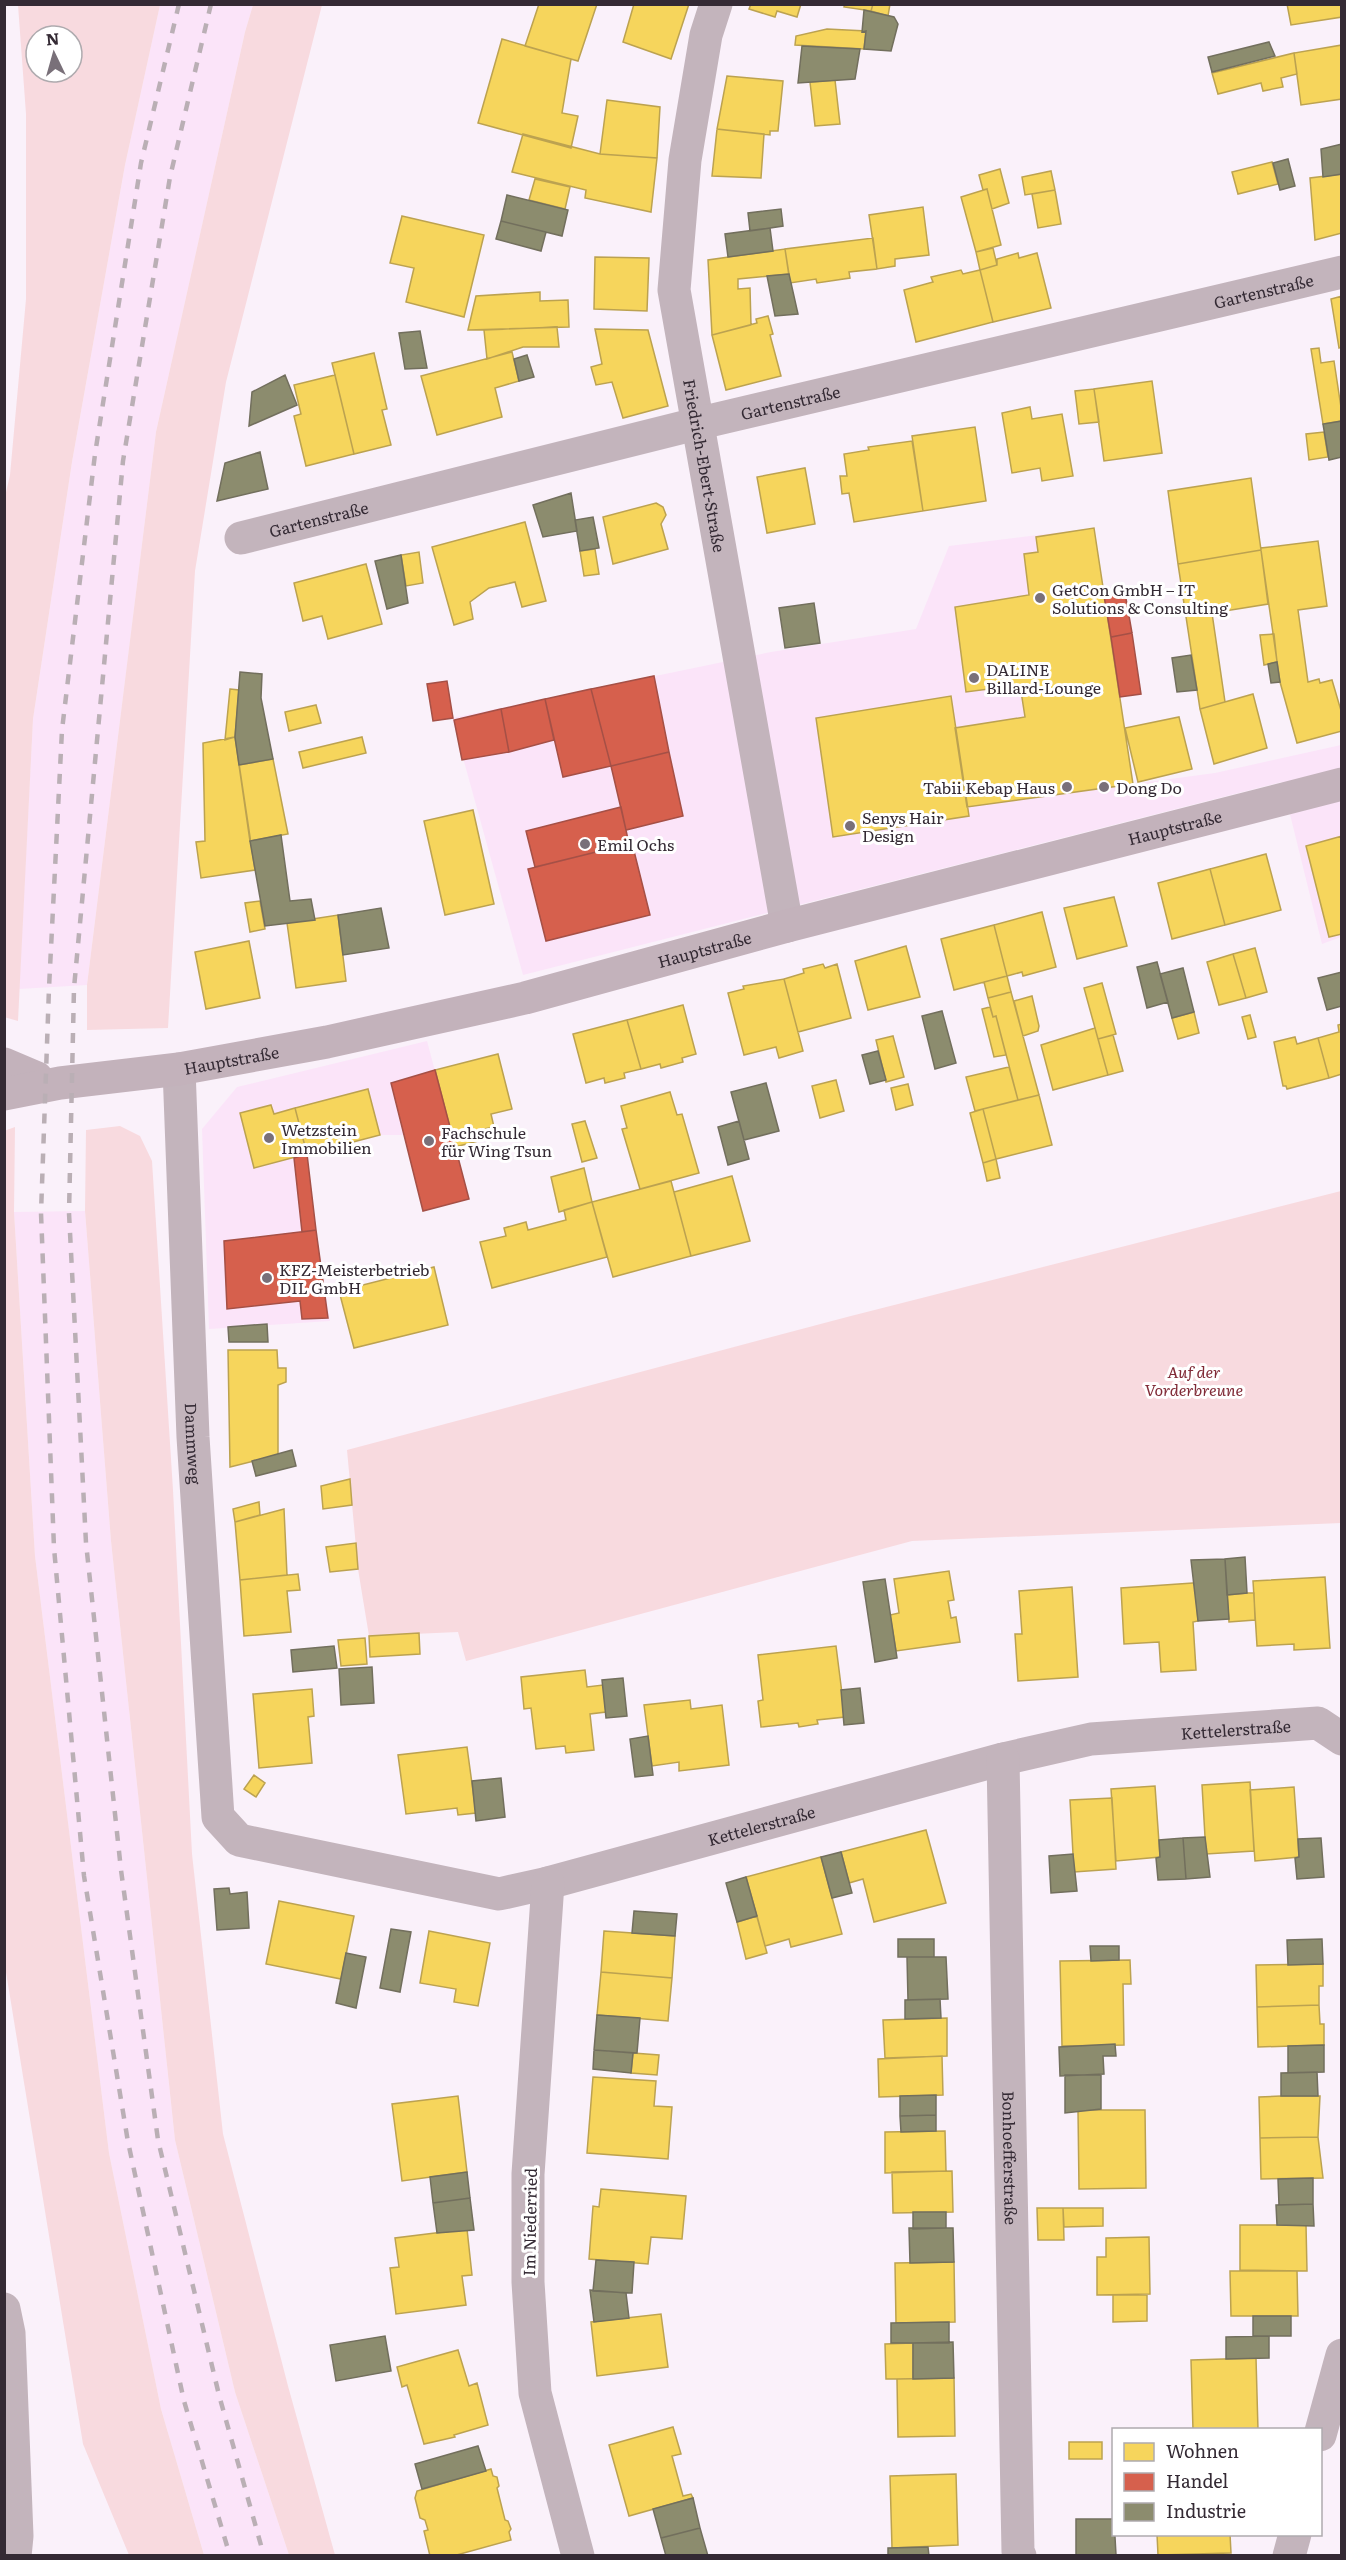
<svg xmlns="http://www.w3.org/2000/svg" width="1346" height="2560" viewBox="0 0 1346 2560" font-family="Literata,serif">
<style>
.built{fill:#fbe4f9}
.green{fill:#f8dadf;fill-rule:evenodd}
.homes{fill:#f6d55c;stroke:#bca250;stroke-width:1.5}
.shops{fill:#d6604d;stroke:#a55046;stroke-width:1.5}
.industry{fill:#8c8c6e;stroke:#726f5d;stroke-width:1.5}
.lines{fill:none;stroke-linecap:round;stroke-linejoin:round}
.minor{stroke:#c3b4bc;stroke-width:33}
.secondary{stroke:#c3b2bb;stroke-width:33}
.rail{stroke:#baafb5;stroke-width:4.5;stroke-dasharray:10 10;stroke-linecap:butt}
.poi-dot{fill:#797079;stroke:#fff;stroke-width:2}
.labels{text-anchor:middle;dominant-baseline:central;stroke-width:6;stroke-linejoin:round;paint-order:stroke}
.street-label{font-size:16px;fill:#342a34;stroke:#fff}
.poi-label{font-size:16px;fill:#342a34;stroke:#fff;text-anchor:start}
.park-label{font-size:16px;font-style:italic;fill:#802b37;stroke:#fff}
</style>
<rect width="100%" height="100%" fill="#faf1fa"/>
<path class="built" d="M160 5H253L245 32 156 432 87 985 19 989 33 719 72 462 125 165Z
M1094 528 1133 784 1215 773 1341 745V937L1322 944 1282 782 523 975 452 718 771 652 916 629 949 546Z
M427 1041 469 1199 423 1211 404 1135H380L307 1154 316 1230 330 1321 209 1329 202 1129 237 1087Z
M85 1211 111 1541 175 2140 235 2392 289 2555H204L161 2409 109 2153 35 1556 14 1212Z"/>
<path class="green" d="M18 5H160L125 165 72 462 33 719 18 1021 4 1017V501L10 475 26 299V114ZM36 36H72V72H36Z
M253 5H322L226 382 195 571 168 1028 87 1030V985L156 432 245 32Z
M120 1126 140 1136 152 1161 173 1490 192 1854 223 2134 288 2386 335 2555H289L235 2392 175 2140 111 1541 85 1211 86 1130Z
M15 1127 14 1212 35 1556 109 2153 161 2409 204 2555H129L83 2444 5 1966 4 1131Z
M1341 1191V1523L912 1541 466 1661 458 1632 369 1636 358 1569 347 1450 847 1317Z"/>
<path class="homes" d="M539 4H597L578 61 525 46Z
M634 4H689L671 59 623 42Z
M751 4H801L797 17 777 11 775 17 749 9Z
M845 4H873L871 11 844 7Z
M873 4H890L888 16 871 11Z
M1287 4H1341L1342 17 1291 25Z
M827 29 866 31 864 49 795 45 796 36Z
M502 39 571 59 562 113 578 116 571 148 478 123Z
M1342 45V99L1301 105 1294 53Z
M1294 53 1297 74 1281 78 1283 87 1263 91 1261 83 1218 94 1212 73Z
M727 76 783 81 778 131H770V135L717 129Z
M835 80 840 124 815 126 810 82Z
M607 100 660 107 657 158 600 154Z
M717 129 764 134 761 178 712 176Z
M523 134 600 154 657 158 651 212 585 198 586 190 512 172Z
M1272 162 1278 184 1238 194 1232 172Z
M1000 169 1009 203 992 209 987 189 983 190 979 175Z
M1051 171 1055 190 1025 195 1022 177Z
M1342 174V233L1315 240 1310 178Z
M535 179 570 187 565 209 529 200Z
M987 189 1001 245 976 252 961 197Z
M1055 190 1061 224 1038 228 1032 194Z
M923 207 929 255 895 259V266L877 269 869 215Z
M402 216 484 235 464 317 406 302 414 268 390 263Z
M873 238 877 269 849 272 850 278 817 283 816 279 790 283 785 249Z
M993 248 997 265 980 270 976 252Z
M785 249 789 274 738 279V289L750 288 751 325 712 335 708 260Z
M1018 253 1019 258 1037 253 1051 308 993 322 980 270 997 265V259Z
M595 257 649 258 647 311 594 309Z
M961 270 963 274 980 270 993 322 916 342 904 290 933 282 931 277Z
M540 292V301L568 300 569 327 468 330 476 296Z
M1342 296V347L1339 348 1331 299Z
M768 316 773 334 770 335 781 376 726 390 712 335 757 323 756 319Z
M557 327 559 347H523L487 359 484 330Z
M595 329 648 330 668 406 623 418 612 382 596 385 591 367 602 364Z
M1319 348 1321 363 1334 361 1342 414V421L1323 424 1311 349Z
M512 352 519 381 495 388 502 417 437 435 421 376Z
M374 353 387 409 382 410 391 445 354 454 332 363Z
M335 375 354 454 306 466 294 416 301 414 294 385Z
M1152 381 1162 453 1104 461 1094 389Z
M1094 389 1099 422 1079 424 1075 391Z
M1030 407 1032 419 1062 414 1073 476 1042 481 1040 468 1012 473 1002 413Z
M975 427 986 501 923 511 912 436Z
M1324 432 1328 457 1309 460 1306 434Z
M912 441 923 511 854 522 849 493 842 494 840 476H847L844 454 869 450 868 447Z
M805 468 815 524 767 533 757 477Z
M1251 478 1261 550 1178 564 1168 491Z
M656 503 663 507 666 515 661 524 668 549 613 564 603 517Z
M525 522 546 601 522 607 515 582 489 588 470 602 473 619 454 625 432 547Z
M1094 528 1133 784 967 807 955 728 1025 717 1020 685 966 692 955 607 1029 595 1024 554 1038 552 1036 537Z
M1318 541 1327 606 1298 610 1308 682 1319 679 1320 683 1332 680 1342 714V731L1297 743 1280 682 1261 550V548Z
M595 549 599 574 584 576 580 551Z
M1261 550 1268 604 1212 613 1225 702 1200 709 1178 564Z
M419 552 423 583 406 586 401 555Z
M366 564 382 624 328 639 322 616 303 621 294 583Z
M1274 634 1277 662 1264 665 1260 635Z
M230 689 239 690 235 737 225 740Z
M1253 694 1267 748 1214 764 1200 709Z
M951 696 969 816 833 837 816 718Z
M316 705 321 723 289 731 285 712Z
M1179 717 1192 769 1138 782 1125 728Z
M235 737 255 870 201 878 196 842 205 841 203 743Z
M362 737 366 753 303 768 299 752Z
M273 759 288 834 250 841 239 765Z
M473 810 494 904 445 915 424 821Z
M1342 836V934L1329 937 1306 846Z
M1266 854 1281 910 1225 925 1210 869Z
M1210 869 1225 925 1172 939 1158 883Z
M1114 897 1127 946 1077 959 1064 908Z
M260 901 265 929 250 932 245 903Z
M1042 912 1056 967 1023 976 1022 972 1007 976 994 925Z
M338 915 346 981 296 988 287 923Z
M994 925 1007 976 954 990 941 939Z
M249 941 260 998 206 1009 195 952Z
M906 946 920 997 868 1010 855 961Z
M1255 948 1267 992 1246 998 1233 954Z
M1233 954 1246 998 1219 1005 1207 962Z
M823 964 825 968 837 964 851 1018 798 1032 784 979 804 973 803 969Z
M1007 976 1011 992 988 998 984 982Z
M784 979 803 1051 779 1058 776 1047 744 1055 728 993 744 989 743 986Z
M1102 983 1116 1034 1098 1039 1084 988Z
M1011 992 1039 1095 1018 1100 996 1016 993 1017 988 998Z
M1032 996 1039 1026 1038 1031 1023 1036 1014 1001Z
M683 1005 696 1054 682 1058 683 1062 661 1068 660 1064 641 1069 627 1020Z
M990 1007 993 1017 996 1016 1006 1055 994 1057 982 1009Z
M1194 1012 1199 1033 1178 1039 1172 1018Z
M1250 1015 1256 1037 1248 1039 1242 1017Z
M627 1020 641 1069 624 1073 625 1078 605 1083 604 1078 586 1083 573 1034Z
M1342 1024V1074L1329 1078 1318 1038 1339 1032 1338 1025Z
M1095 1028 1108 1075 1053 1090 1041 1045Z
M1113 1035 1123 1071 1108 1075 1098 1039Z
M893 1036 904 1077 886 1082 876 1040Z
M1295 1037 1297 1044 1318 1038 1329 1078 1287 1089 1286 1086H1283L1274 1042Z
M498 1054 512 1109 491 1114 494 1127 479 1130 482 1140 455 1147 435 1070Z
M1009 1067 1018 1100 975 1111 966 1077Z
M836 1080 844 1111 820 1118 812 1086Z
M908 1084 913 1105 896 1110 891 1088Z
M368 1089 380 1135 307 1154 295 1108Z
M670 1092 677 1115 682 1114 699 1173 640 1189 622 1129 627 1128 621 1106Z
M1039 1095 1052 1145 996 1159 983 1109Z
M271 1105 274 1114 295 1108 307 1154 254 1168 240 1113Z
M983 1109 996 1159 983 1163 970 1113Z
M585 1121 597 1158 582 1162 572 1124Z
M996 1159 1000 1178 987 1181 983 1163Z
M584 1168 592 1202 559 1212 551 1177Z
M732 1176 750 1241 691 1256 674 1192Z
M671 1181 691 1256 613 1277 592 1202Z
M592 1202 607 1257 492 1288 480 1242 506 1236 504 1228 526 1222 528 1230 566 1220 564 1210Z
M434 1267 448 1325 354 1348 339 1291Z
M228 1350H277L278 1368H286V1382L278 1385V1455L230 1467Z
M350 1479 352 1505 323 1509 321 1486Z
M259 1502 260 1515 235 1522 233 1509Z
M284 1509 287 1575 240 1580 235 1522Z
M356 1543 358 1569 330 1572 326 1547Z
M949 1571 954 1600 948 1601 951 1618 956 1617 960 1642 896 1651 890 1615 899 1613 894 1579Z
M298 1574 300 1590 287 1591 291 1632 244 1636 240 1580Z
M1325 1577 1330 1648 1294 1650V1644L1257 1646 1253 1581Z
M1193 1583H1195L1198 1621 1193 1622 1196 1670 1161 1672 1159 1642 1124 1644 1121 1588Z
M1072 1587 1078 1677 1018 1681 1015 1634H1022L1019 1591Z
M1247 1593H1254L1255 1620 1229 1622 1227 1595Z
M419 1633 420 1654 370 1657 369 1636Z
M365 1638 367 1664 341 1666 338 1640Z
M836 1646 845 1717 817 1720 818 1724 799 1727 798 1723 761 1727 758 1701 763 1700 758 1655Z
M585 1670 587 1687 603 1685 606 1712 590 1714 594 1750 566 1753 565 1746 536 1749 531 1708 524 1709 521 1677Z
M312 1689 314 1716 308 1717 312 1763 259 1768 253 1694Z
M690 1700 691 1709 722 1705 729 1765 679 1771V1762L652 1766 644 1705Z
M467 1747 476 1813 458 1815 457 1808 406 1814 398 1755Z
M254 1775 265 1783 256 1797 244 1789Z
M1250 1782 1254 1851 1206 1854 1202 1785Z
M1155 1786 1160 1857 1116 1861 1111 1789Z
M1294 1787 1299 1857 1255 1861 1250 1790Z
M1112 1798 1116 1869 1074 1872 1070 1800Z
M926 1830 946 1903 874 1922 863 1879 849 1883 841 1852Z
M821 1857 842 1934 791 1947 789 1939 765 1946 746 1877Z
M279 1901 354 1916 341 1979 266 1964Z
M757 1916 767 1953 746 1959 737 1922Z
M429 1931 490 1943 478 2006 454 2002 456 1989 420 1983Z
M604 1931 675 1936 672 1978 601 1972Z
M1130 1960 1131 1984H1123L1124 2045 1062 2046 1060 1961Z
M1323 1964V1986H1319V2005L1257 2007 1256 1965Z
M601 1972 672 1978 668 2021 597 2015Z
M1319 2005 1320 2024H1324V2045L1258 2047 1257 2007Z
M947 2018V2056L885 2058 883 2020Z
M633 2053 659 2055 657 2075 631 2073Z
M942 2056 943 2095 879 2097 878 2059Z
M593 2077 656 2081 654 2106 672 2107 668 2159 587 2153Z
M458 2096 467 2172 402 2181 392 2104Z
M1281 2096H1320L1318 2137 1260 2138 1259 2097Z
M1078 2110H1145L1146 2188 1079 2189Z
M945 2131 946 2171 885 2173V2132Z
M1318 2137 1323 2178 1261 2179 1260 2138Z
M952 2171 953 2212 893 2213 892 2172Z
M601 2189 686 2196 682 2239 651 2237 648 2264 589 2259 593 2206 599 2207Z
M1037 2208H1063L1064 2240H1038Z
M1063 2208H1103V2226L1064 2227Z
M1240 2225H1306L1307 2271 1240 2270Z
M467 2229 472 2275 462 2276 466 2305 396 2314 390 2268 399 2267 395 2238Z
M1149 2237 1150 2294 1097 2295V2257H1106V2238Z
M954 2262 955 2322 896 2323 895 2263Z
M1230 2271H1297L1298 2316H1231Z
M1113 2295H1147V2321L1113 2322Z
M661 2314 668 2367 597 2376 591 2322Z
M913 2343V2379H886L885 2344Z
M458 2350 469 2386 477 2383 488 2425 454 2435 455 2437 424 2444 407 2385 402 2387 397 2367Z
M1256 2358 1258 2430H1193L1191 2360Z
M954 2378 955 2436 898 2437 897 2379Z
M673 2427 681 2454 672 2456 683 2496 691 2494 693 2498 629 2516 609 2445Z
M1069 2442H1102V2459H1069Z
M491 2469 493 2476 497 2477 499 2486 497 2488 505 2520 508 2521 511 2529 509 2532 511 2540 453 2556H430L424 2531 428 2530 425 2520 420 2518 415 2498 417 2491Z
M956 2474 958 2545 892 2548 890 2476Z
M1157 2534H1230L1231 2553 1158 2555Z"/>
<path class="shops" d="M1125 593 1132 633 1111 637 1104 596Z
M1132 633 1141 694 1120 697 1111 637Z
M654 676 669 752 611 766 591 689Z
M447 681 453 718 433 721 427 684Z
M591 689 611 766 563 777 545 699Z
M545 699 554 740 509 752 501 709Z
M501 709 509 752 462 760 454 720Z
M669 752 683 816 626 830 611 766Z
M621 807 629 844 535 867 526 831Z
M632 843 650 915 546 941 528 869Z
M435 1070 469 1199 423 1211 391 1083Z
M307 1154 316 1230 302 1232 294 1158Z
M316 1230 328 1318 302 1319 300 1301 227 1309 224 1241Z"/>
<path class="industry" d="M864 10 894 17 898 24 891 51 864 49 866 31 862 32Z
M1269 42 1275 56 1212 72 1208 57Z
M802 46 860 49 855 79 798 83Z
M1342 144V174L1323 177 1321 149Z
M1288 159 1295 186 1280 190 1273 163Z
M507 195 568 210 562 236 501 221Z
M781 209 783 226 750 231 748 213Z
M501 221 546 232 541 251 496 239Z
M770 228 773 251 728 257 725 234Z
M789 274 798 314 775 316 767 276Z
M420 331 427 368 405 369 399 333Z
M527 355 534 377 519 381 514 359Z
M285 375 297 405 249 426 252 392Z
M1342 421V457L1329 460 1323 424Z
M260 452 268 489 217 501 225 463Z
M571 493 577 531 543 537 533 505Z
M593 517 599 548 580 551 575 520Z
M401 555 408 603 387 609 375 561Z
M814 603 820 643 785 648 779 608Z
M1191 655 1197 690 1177 692 1172 658Z
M1277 662 1280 682 1271 683 1268 664Z
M240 672 262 674 261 698 273 759 239 765 235 737Z
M281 835 290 901 311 899 315 920 265 926 250 841Z
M381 908 389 948 343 955 338 915Z
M1157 962 1168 1002 1147 1008 1137 967Z
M1183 968 1194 1012 1172 1018 1160 974Z
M1342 972V1006L1327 1010 1318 978Z
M942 1011 956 1063 935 1069 922 1016Z
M878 1051 886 1080 870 1084 862 1055Z
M766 1083 779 1131 744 1140 731 1092Z
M739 1121 749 1159 728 1165 718 1127Z
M267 1324 268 1342H229L228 1327Z
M292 1450 296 1466 256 1476 252 1461Z
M1245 1557 1247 1593 1227 1595 1225 1559Z
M1225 1559 1229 1619 1198 1621 1191 1560Z
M885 1579 897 1658 875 1662 863 1582Z
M334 1646 337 1668 293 1672 291 1650Z
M372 1667 374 1703 341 1705 339 1669Z
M623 1678 627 1716 606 1718 602 1680Z
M860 1688 864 1723 844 1725 841 1690Z
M648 1736 653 1775 635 1777 630 1739Z
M501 1778 505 1817 476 1821 472 1781Z
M1205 1837 1210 1877 1186 1879 1183 1838Z
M1183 1838 1186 1879 1158 1880 1156 1858 1160 1857 1159 1840Z
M1321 1838 1324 1877 1297 1879 1295 1858 1299 1857 1298 1839Z
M841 1852 852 1893 832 1898 821 1857Z
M1073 1854 1077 1891 1051 1893 1049 1856Z
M746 1877 757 1916 737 1922 726 1883Z
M229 1888 230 1894 247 1892 249 1928 217 1930 214 1889Z
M634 1911 677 1914 675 1936 632 1933Z
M391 1929 411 1932 400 1992 380 1988Z
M898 1939H934V1957H898Z
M1322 1939 1323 1964 1288 1965 1287 1940Z
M1090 1946H1119V1960L1091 1961Z
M346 1953 366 1957 356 2008 336 2003Z
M907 1957H946L948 1999 908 2000Z
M940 1999 941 2018 905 2019V2000Z
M597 2015 640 2018 637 2053 594 2050Z
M1115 2044 1116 2056H1103L1104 2074 1060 2076 1059 2047Z
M1324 2045V2072L1288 2073V2046Z
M594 2050 633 2053 631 2073 593 2069Z
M1317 2072 1318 2096H1281V2073Z
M1065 2075H1101V2109L1065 2113Z
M936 2095V2115L900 2116V2096Z
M936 2115V2131L901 2132 900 2116Z
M467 2172 470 2198 433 2203 430 2177Z
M1313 2178V2204L1279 2205 1278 2179Z
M470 2198 474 2230 437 2233 433 2203Z
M1313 2204 1314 2226 1277 2225 1276 2205Z
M913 2212H946V2228L913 2229Z
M909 2228H953L954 2262 910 2263Z
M596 2260 634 2262 632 2293 593 2291Z
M590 2290 626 2293 629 2318 594 2322Z
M1253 2316H1291V2336H1253Z
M949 2322V2343H891V2323Z
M385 2336 391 2371 336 2381 330 2345Z
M1269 2336V2358L1226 2359V2337Z
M953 2342 954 2378 913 2379V2343Z
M478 2446 486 2471 422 2489 415 2464Z
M693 2498 700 2528 661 2538 653 2509Z
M1076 2519H1114L1116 2555H1076Z
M700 2528 708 2556H666L661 2538Z
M928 2547 929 2556H888V2548Z"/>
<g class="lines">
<g class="minor">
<path id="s1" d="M716 4 706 35 685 160 674 290 787 926"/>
<path id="s2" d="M241 538 696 424 1342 272"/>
<path id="s3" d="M179 1069 193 1437 218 1817 239 1840 499 1894 548 1883 1003 1759 1091 1739 1318 1723 1342 1739"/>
<path id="s4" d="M1003 1759 1018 2552 1020 2556"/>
<path d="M548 1883 528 2174V2282L535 2393 578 2556"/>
<path d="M4 2309 9 2333 17 2536 15 2556"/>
<path d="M1320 2435 1342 2355"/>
<path d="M1289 2556 1295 2534"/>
</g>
<g class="secondary">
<path d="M4 1064 37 1078"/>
<path id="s5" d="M4 1094 60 1083 179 1069 327 1042 525 998 787 926 1342 784"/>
</g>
<path class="rail" d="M179 4 141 163 95 454 62 730 49 988 41 1213 54 1548 84 1876 128 2142 184 2401 230 2556
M211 4 170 177 123 461 74 988 69 1213 86 1543 121 1870 158 2140 219 2395 264 2556"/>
</g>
<g class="poi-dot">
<circle cx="1040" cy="598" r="6"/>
<circle cx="974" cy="678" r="6"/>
<circle cx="1067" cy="787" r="6"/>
<circle cx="1104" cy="787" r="6"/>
<circle cx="850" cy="826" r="6"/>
<circle cx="585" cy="844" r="6"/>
<circle cx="269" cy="1138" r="6"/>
<circle cx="429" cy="1141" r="6"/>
<circle cx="267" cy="1278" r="6"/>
</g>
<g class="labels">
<g class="street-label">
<text stroke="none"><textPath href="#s2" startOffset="1052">Gartenstraße</textPath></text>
<text stroke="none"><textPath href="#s2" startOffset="566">Gartenstraße</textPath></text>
<text stroke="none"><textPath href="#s1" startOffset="468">Friedrich-Ebert-Straße</textPath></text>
<text stroke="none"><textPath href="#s2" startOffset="80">Gartenstraße</textPath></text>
<text stroke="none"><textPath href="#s5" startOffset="1202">Hauptstraße</textPath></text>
<text stroke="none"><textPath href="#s5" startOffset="716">Hauptstraße</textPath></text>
<text stroke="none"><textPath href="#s5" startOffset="230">Hauptstraße</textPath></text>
<text stroke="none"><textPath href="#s3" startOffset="375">Dammweg</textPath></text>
<text stroke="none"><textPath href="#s3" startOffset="1803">Kettelerstraße</textPath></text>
<text stroke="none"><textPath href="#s3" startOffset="1317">Kettelerstraße</textPath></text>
<text stroke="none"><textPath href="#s4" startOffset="399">Bonhoefferstraße</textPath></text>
<text transform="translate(529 2222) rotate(-89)">Im Niederried</text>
</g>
<g class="poi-label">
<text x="1052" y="589">GetCon GmbH – IT<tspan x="1052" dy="18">Solutions &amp; Consulting</tspan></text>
<text x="986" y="669">DALINE<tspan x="986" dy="18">Billard-Lounge</tspan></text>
<text x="1055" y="787" text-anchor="end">Tabii Kebap Haus</text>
<text x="1116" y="787">Dong Do</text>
<text x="862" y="817">Senys Hair<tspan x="862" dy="18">Design</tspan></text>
<text x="597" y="844">Emil Ochs</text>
<text x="281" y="1129">Wetzstein<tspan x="281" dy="18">Immobilien</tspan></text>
<text x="441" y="1132">Fachschule<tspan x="441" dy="18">für Wing Tsun</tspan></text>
<text x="279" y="1269">KFZ-Meisterbetrieb<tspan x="279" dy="18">DIL GmbH</tspan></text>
</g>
<g class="park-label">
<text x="1194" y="1371">Auf der<tspan x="1194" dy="18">Vorderbreune</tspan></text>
</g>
</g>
<rect width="1346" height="2560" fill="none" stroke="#342a34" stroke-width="12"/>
<rect x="1112" y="2428" width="210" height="108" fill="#ffffff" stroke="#aeaaae" stroke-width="1.5"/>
<rect x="1124" y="2443" width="30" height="18" fill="#f6d55c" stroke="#aeaaae" stroke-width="1.5"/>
<text x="1166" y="2458" font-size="18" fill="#342a34">Wohnen</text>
<rect x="1124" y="2473" width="30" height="18" fill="#d6604d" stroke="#aeaaae" stroke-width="1.5"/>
<text x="1166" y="2488" font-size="18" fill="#342a34">Handel</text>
<rect x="1124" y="2503" width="30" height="18" fill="#8c8c6e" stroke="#aeaaae" stroke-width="1.5"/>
<text x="1166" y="2518" font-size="18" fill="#342a34">Industrie</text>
<g transform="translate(54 54) rotate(355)"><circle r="28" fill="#ffffff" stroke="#aeaaae" stroke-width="1.5"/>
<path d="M0-4.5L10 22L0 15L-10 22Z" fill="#797079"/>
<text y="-9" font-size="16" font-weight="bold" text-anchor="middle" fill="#342a34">N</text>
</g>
</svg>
